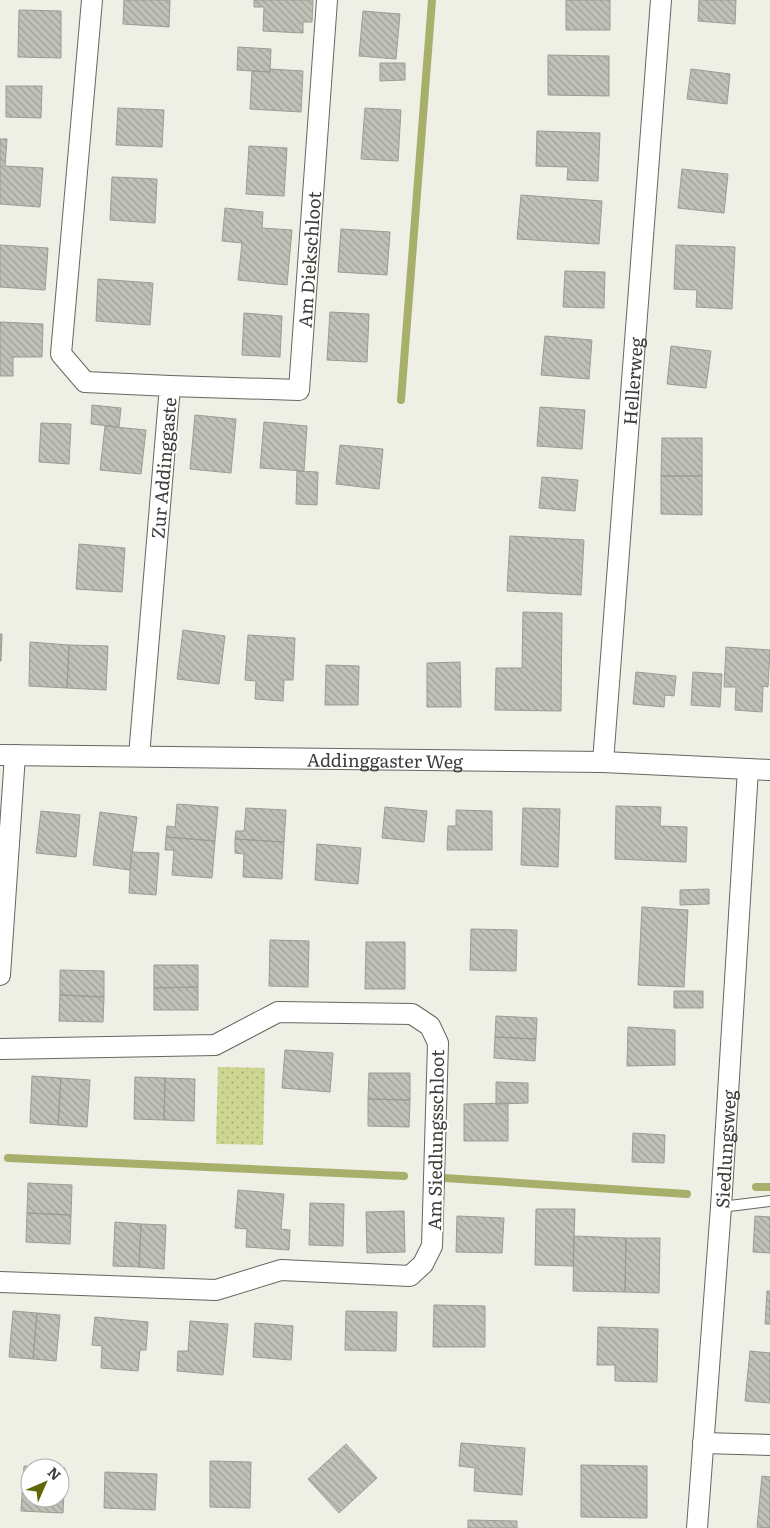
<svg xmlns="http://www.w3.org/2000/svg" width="770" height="1528" viewBox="0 0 770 1528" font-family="Literata,serif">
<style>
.green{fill:url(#green-dots)}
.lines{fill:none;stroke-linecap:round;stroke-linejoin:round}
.stream{stroke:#a8af6b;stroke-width:8}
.building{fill:url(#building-back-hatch);stroke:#9b9c92;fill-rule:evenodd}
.service-casing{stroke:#66675e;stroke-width:12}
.minor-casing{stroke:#66675e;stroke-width:22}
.service{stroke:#fff;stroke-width:10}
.minor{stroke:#fff;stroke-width:20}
.labels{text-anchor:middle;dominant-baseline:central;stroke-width:4;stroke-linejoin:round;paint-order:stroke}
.street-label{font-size:18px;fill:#3d3d39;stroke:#fff}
</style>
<defs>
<pattern id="green-dots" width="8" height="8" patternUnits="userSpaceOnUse" patternTransform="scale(1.25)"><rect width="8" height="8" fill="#cdd590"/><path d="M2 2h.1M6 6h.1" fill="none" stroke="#a8ae77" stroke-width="1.8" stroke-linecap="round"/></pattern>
<pattern id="building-back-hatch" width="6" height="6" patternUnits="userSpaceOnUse" patternTransform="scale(1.25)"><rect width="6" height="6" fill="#c0c1b7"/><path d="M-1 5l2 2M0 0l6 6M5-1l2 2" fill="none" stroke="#9d9e96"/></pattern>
</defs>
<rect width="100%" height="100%" fill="#eeefe5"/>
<path class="green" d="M218 1067 265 1068 263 1145 216 1144Z"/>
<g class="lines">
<path class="stream" d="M401 400 432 0
M8 1158 404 1176
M444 1178 687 1194
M756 1187H770"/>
</g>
<path class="building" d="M124 0H170L169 27 123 24Z
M254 0H313L312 22H303V33L263 31 264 7H254Z
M566 0H610V30H566Z
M699 0H736L735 24 698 21Z
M19 10 61 11V58L18 57Z
M363 11 400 14 396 59 359 56Z
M238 47 271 49 270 72 237 70Z
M548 55 609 56V96L548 95Z
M380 63H405V80L380 81Z
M270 69 303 71 301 112 250 109 252 71 270 72Z
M691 69 730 74 727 104 687 99Z
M6 86H42L41 118 6 117Z
M118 108 164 110 162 147 116 145Z
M365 108 401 110 398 161 361 159Z
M537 131 600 133 598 181 567 180 568 167 536 166Z
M0 139H7L5 166 43 168 40 207 0 204Z
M249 146 287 148 284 196 246 194Z
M682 169 728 174 724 213 678 208Z
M112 177 157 179 155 223 110 220Z
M521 195 602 201 599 244 517 239Z
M225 208 263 212 262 228 292 230 287 285 238 280 242 243 222 241Z
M341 229 390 232 387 275 338 272Z
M0 245 48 248 45 290 0 287Z
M676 245 735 247 732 309 696 307 697 290 674 289Z
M565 271 605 272 604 308 563 307Z
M98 279 153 283 150 325 96 321Z
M330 312 369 314 367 362 327 360Z
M244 313 282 316 280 357 242 355Z
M0 322 43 324 42 357H13V376H0Z
M545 336 592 340 589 379 541 375Z
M671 346 711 351 706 388 667 384Z
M92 405 121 408 119 427 91 424Z
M540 407 585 410 582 449 537 446Z
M195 415 236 419 231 473 190 469Z
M264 422 307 426 304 471 260 468Z
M41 423 71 424 69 464 39 462Z
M105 426 146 430 141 474 100 470Z
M662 438H702V476H661Z
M340 445 383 449 379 489 336 484Z
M297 471 318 472 317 505 296 504Z
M661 476H702V515L661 514Z
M542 477 578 480 575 511 539 508Z
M510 536 584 540 581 595 507 591Z
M79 544 125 548 122 592 76 589Z
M523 612 562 613 561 711 495 710 496 668H522Z
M183 630 225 636 219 684 177 679Z
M0 634H2L1 661H0Z
M248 635 295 638 293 680H284L283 701 255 699 256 681 245 680Z
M30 642 69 645 67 688 29 686Z
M69 645 108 646 106 690 67 688Z
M726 647 770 650 768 687 763 686 762 712 735 710 736 687H724Z
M460 662 461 707H427V663Z
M326 665 359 666 358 705H325Z
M636 672 676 676 674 696 665 695 664 707 633 704Z
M693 672 722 674 720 707 691 705Z
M177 804 218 807 215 841 166 837 167 826 175 827Z
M616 806 661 807 660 826 687 827 686 862 615 859Z
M385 807 427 811 424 842 382 838Z
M246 808 286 810 284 842 235 839 236 831H244Z
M523 808 560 809 558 867 521 865Z
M456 810 492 811V850H447L448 826H456Z
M41 811 80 815 76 857 36 853Z
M100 812 137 817 130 870 93 865Z
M166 837 215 841 212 878 172 875 174 850H165Z
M235 839 284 842 282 879 243 877 244 854 235 853Z
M317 844 361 848 358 884 315 880Z
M131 852 159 853 156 895 129 893Z
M709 889V904L680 905V890Z
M642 907 688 910 684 987 638 985Z
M471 929 517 930 516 971 470 970Z
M270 940 309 941 308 987 269 986Z
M366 942H405V989H365Z
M154 965H198V987L154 988Z
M60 970 104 971V997L60 995Z
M198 987V1010H154V988Z
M674 991H703V1008H674Z
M60 995 104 997 103 1022 59 1021Z
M496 1016 537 1018 536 1039 495 1037Z
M628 1027 675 1030V1065L627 1066Z
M495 1037 536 1039 535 1061 494 1058Z
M285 1050 333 1053 330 1092 282 1088Z
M369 1073H410V1100L368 1099Z
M32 1076 61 1078 58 1125 30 1123Z
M135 1077 165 1078 164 1120 134 1119Z
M61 1078 90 1080 87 1127 58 1125Z
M165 1078 195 1079 194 1121 164 1120Z
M496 1082 528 1083V1103L496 1104Z
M368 1099 410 1100 409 1127 368 1126Z
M508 1103V1141H464V1104Z
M633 1133 665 1135 664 1163 632 1162Z
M28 1183 72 1185 71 1215 27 1213Z
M238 1190 284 1194 281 1229 290 1230 289 1250 246 1247 247 1229 235 1228Z
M310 1203 344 1204 343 1246 309 1245Z
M536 1209H575L573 1266 535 1265Z
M404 1211 405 1252 367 1253 366 1212Z
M27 1213 71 1215 70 1244 26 1242Z
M457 1216 504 1218 502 1253 456 1252Z
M755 1216 770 1217V1253L753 1252Z
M115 1222 141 1224 139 1267 113 1266Z
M141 1224 166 1225 164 1269 139 1267Z
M574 1236 626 1238 625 1292 573 1291Z
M626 1238H660L659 1293 625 1292Z
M767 1291H770V1324H765Z
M434 1305 485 1306V1347H433Z
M13 1311 37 1313 33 1359 9 1357Z
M346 1311 397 1312 396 1351 345 1350Z
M37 1313 60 1315 56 1361 33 1359Z
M95 1317 148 1322 146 1350H140L138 1371 101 1368 102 1346 92 1345Z
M190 1321 228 1324 223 1375 177 1371 178 1351H188Z
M255 1323 293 1326 291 1360 253 1357Z
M598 1327 658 1329 657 1382 615 1381V1365H597Z
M750 1351 770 1353V1403L745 1401Z
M461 1443 525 1448 522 1495 474 1491 475 1468 459 1466Z
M346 1444 377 1478 339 1513 308 1479Z
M210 1461 251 1462 250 1508 210 1507Z
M581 1465 647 1466V1518L581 1517Z
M24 1466 65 1468 63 1513 21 1511ZM30 1468H60V1498H30Z
M105 1472 157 1474 155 1510 104 1508Z
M762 1476 770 1477V1528L757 1527Z
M468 1520 517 1521V1528H468Z"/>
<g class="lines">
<defs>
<path id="service" d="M721 1207 770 1201"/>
<g id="minor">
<path d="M92 0 61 354 85 382 170 386 139 756"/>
<path id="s1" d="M170 386 299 390 327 0"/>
<path id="s2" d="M0 755 603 762 770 770"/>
<path id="s3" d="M603 762 661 0"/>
<path d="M0 975 15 755"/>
<path d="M0 1049 215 1045 278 1012 412 1014 430 1026 438 1043 432 1246 423 1264 410 1276 281 1270 216 1290 0 1282"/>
<path d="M703 1443 770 1445"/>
<path id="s4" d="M697 1528 721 1207 748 769"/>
</g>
</defs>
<use href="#service" class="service-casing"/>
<use href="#minor" class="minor-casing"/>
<use href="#service" class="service"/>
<use href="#minor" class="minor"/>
</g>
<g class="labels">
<g class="street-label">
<text stroke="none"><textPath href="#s1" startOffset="260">Am Diekschloot</textPath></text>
<text stroke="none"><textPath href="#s3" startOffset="382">Hellerweg</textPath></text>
<text transform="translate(163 468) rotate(-85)">Zur Addinggaste</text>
<text stroke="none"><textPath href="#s2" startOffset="385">Addinggaster Weg</textPath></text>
<text transform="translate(435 1140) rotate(-89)">Am Siedlungsschloot</text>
<text stroke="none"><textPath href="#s4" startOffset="380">Siedlungsweg</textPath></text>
</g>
</g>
<g transform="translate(45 1483) rotate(45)"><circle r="24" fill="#ffffff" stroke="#b1b1b0"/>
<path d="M0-4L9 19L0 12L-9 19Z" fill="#626705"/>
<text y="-8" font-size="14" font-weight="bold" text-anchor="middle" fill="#3d3d39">N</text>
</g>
</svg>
